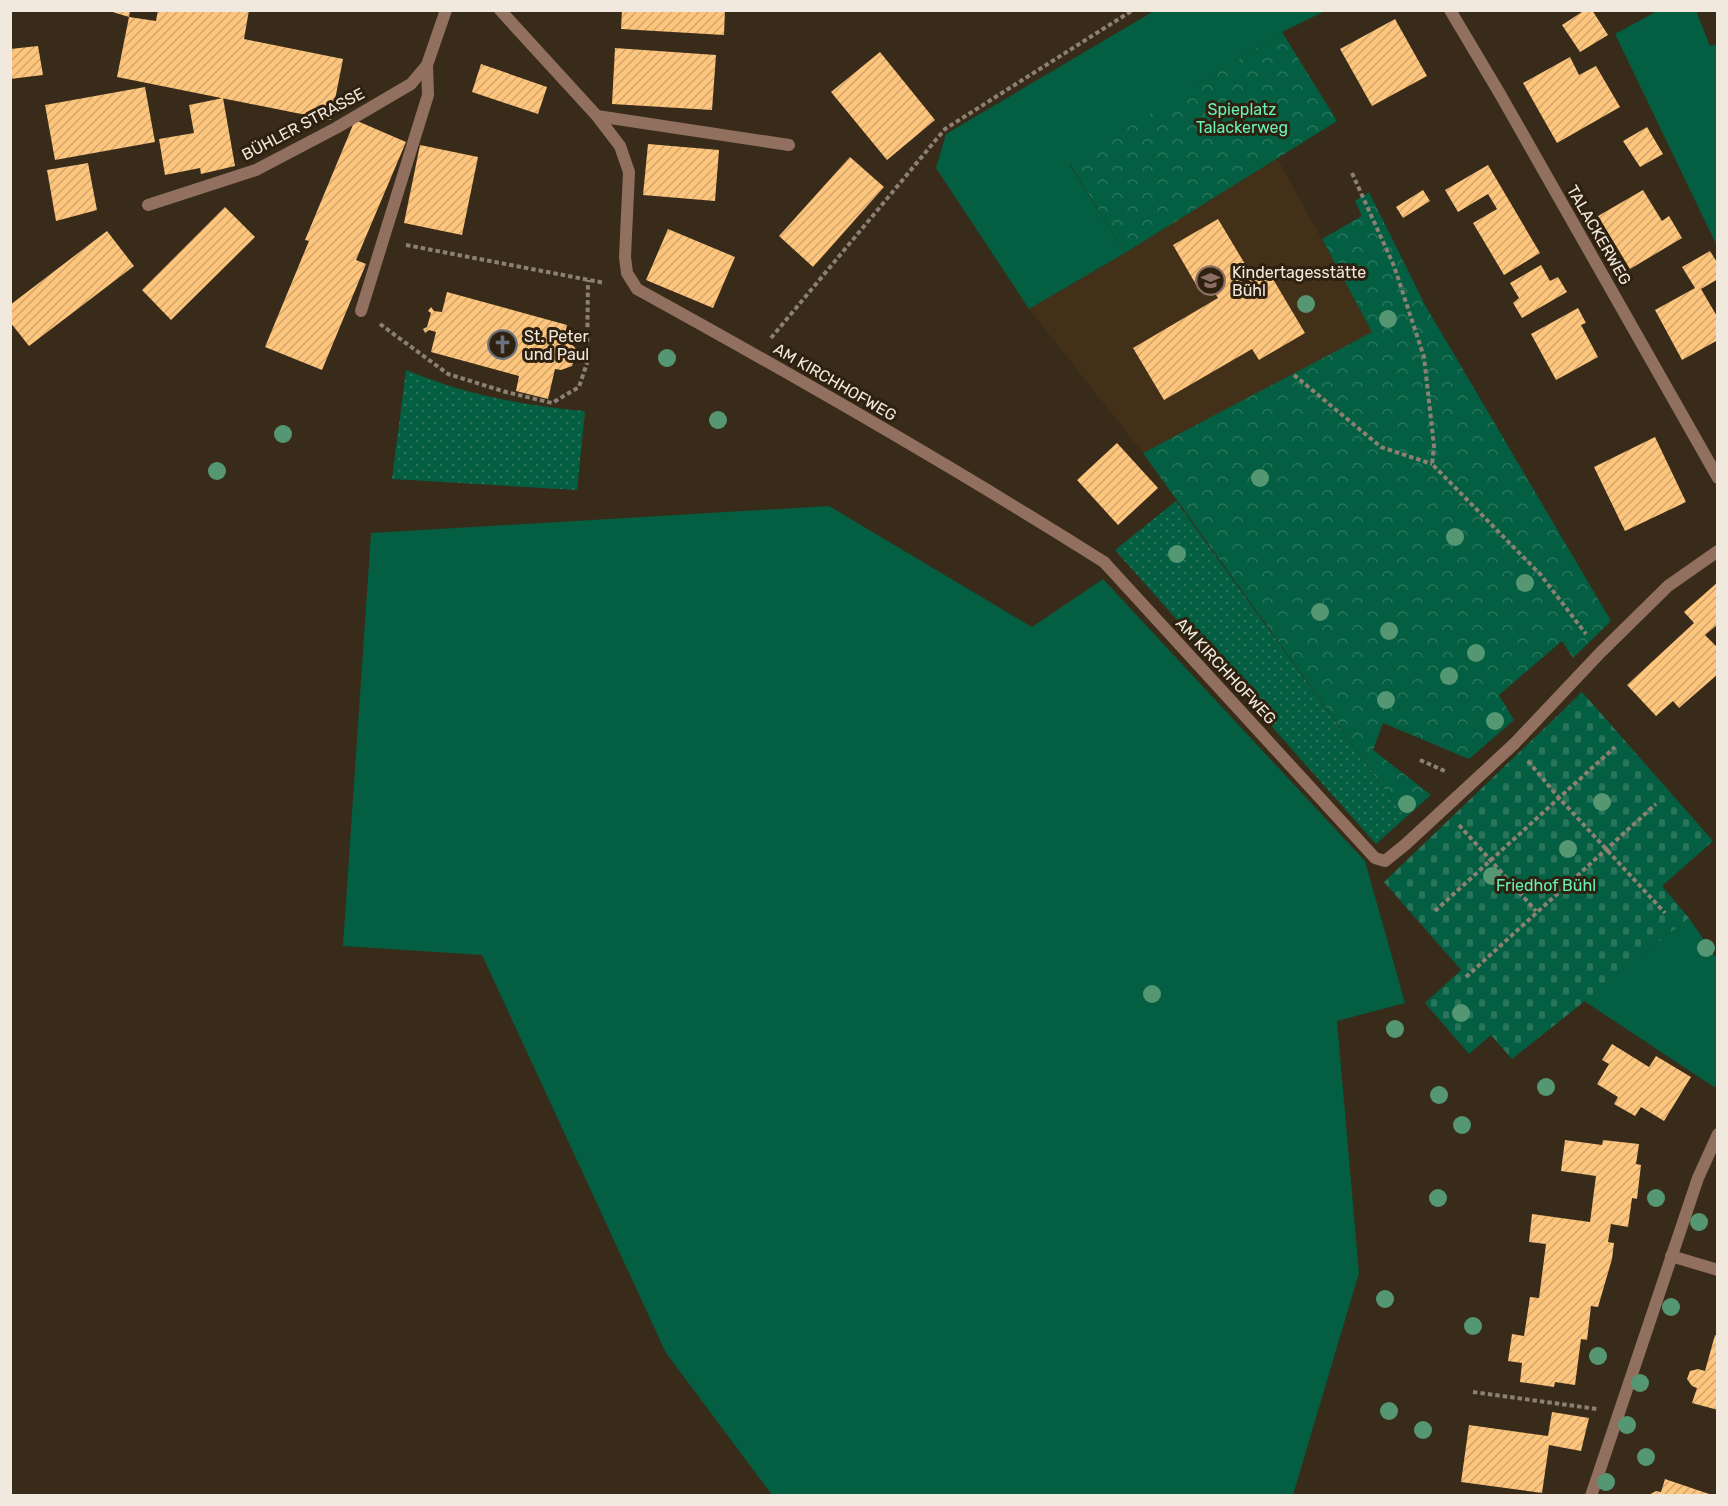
<svg xmlns="http://www.w3.org/2000/svg" width="1728" height="1506" viewBox="0 0 1728 1506" font-family="Rubik,sans-serif">
<style>
.built{fill:#423018}
.grass{fill:#045e41}
.cemetery{fill:url(#cemetery-stones)}
.park{fill:url(#park-crowns)}
.garden{fill:url(#garden-dots)}
.building{fill:url(#building-hatch)}
.lines{fill:none;stroke-linecap:round;stroke-linejoin:round}
.path{stroke:#8c8072;stroke-width:4;stroke-dasharray:4.5 3;stroke-linecap:butt}
.service{stroke:#92705f;stroke-width:12}
.minor{stroke:#92705f;stroke-width:12}
.tree{fill:#549772}
.labels{text-anchor:middle;dominant-baseline:central;stroke-width:6;stroke-linejoin:round;paint-order:stroke}
.park-label{font-size:16px;fill:#6bf0ba;stroke:#2e2110}
.street-label{font-size:16px;fill:#f2e9de;stroke:#2e2110}
.poi-label{font-size:16px;fill:#f2e9de;stroke:#2e2110;text-anchor:start}
</style>
<defs>
<pattern id="cemetery-stones" width="16" height="16" patternUnits="userSpaceOnUse" patternTransform="scale(1.5)"><rect width="16" height="16" fill="#045e41"/><path d="M2 7V4a2 2 0 0 1 4 0v3zM10 15v-3a2 2 0 0 1 4 0v3z" fill="#29755c"/></pattern>
<pattern id="park-crowns" width="20" height="18" patternUnits="userSpaceOnUse" patternTransform="scale(1.5)"><rect width="20" height="18" fill="#045e41"/><path d="M2 6a3 3 0 1 1 6 0M12 15a3 3 0 1 1 6 0" fill="none" stroke="#29755c"/></pattern>
<pattern id="garden-dots" width="8" height="8" patternUnits="userSpaceOnUse" patternTransform="scale(1.5)"><rect width="8" height="8" fill="#045e41"/><path d="M2 2h.1M6 6h.1" fill="none" stroke="#29755c" stroke-width="1.8" stroke-linecap="round"/></pattern>
<pattern id="building-hatch" width="6" height="6" patternUnits="userSpaceOnUse" patternTransform="scale(1.5)"><rect width="6" height="6" fill="#fec57c"/><path d="M-1 1l2-2M0 6l6-6M5 7l2-2" fill="none" stroke="#d1a56e"/></pattern>
</defs>
<rect width="100%" height="100%" fill="#392b1a"/>
<path class="built" d="M1277 158 1373 332 1143 453 1029 309 1125 253Z"/>
<path class="grass" d="M1154 11H1325L1282 32 1070 165 1125 253 1029 309 936 168 946 134Z
M1657 11H1696L1710 46 1717 44V246L1615 34Z
M829 506 1032 627 1103 579 1365 861 1405 1003 1337 1021 1359 1273 1293 1495H772L666 1353 482 955 343 946 371 533Z
M1689 918 1717 959V1084L1714 1087 1584 1001Z"/>
<path class="cemetery" d="M1582 692 1713 841 1662 886 1689 918 1512 1059 1491 1035 1469 1054 1425 1003 1461 970 1384 882Z"/>
<path class="park" d="M1282 32 1337 121 1125 253 1070 164Z
M1369 192 1425 305 1611 621 1573 658 1562 641 1499 695 1514 720 1469 759 1383 723 1373 750 1431 795 1405 818 1143 453 1372 332 1322 239 1362 216 1355 201Z"/>
<path class="garden" d="M406 370C463 394 524 406 585 411L577 490 392 479Z
M1176 501 1405 818 1376 844 1115 550Z"/>
<path class="building" d="M106 10H130L129 17Z
M158 10H249L244 39 343 59 331 120 117 77 129 17 156 21Z
M622 10H725L724 35 621 29Z
M1585 10H1592L1608 35 1580 52 1562 25Z
M1395 19 1427 76 1372 106 1340 49Z
M38 46 43 75 10 79V49Z
M615 48 716 55 712 110 612 104Z
M880 52 935 120 887 160 831 92Z
M1570 57 1579 75 1596 66 1620 107 1557 143 1523 83Z
M481 64 547 87 538 114 472 92Z
M145 87 155 142 55 160 45 105Z
M223 98 235 166 201 174 200 168 165 175 159 139 194 133 189 105Z
M355 120 406 142 356 260 366 264 322 370 265 347 309 241 305 240Z
M1647 127 1663 154 1640 167 1623 141Z
M648 144 719 150 715 201 643 195Z
M420 145 478 157 462 235 404 223Z
M850 157 884 187 813 267 779 236Z
M88 163 97 210 56 221 47 170Z
M1488 165 1540 253 1504 275 1473 223 1497 209 1488 194 1458 212 1445 190Z
M1423 190 1430 201 1403 218 1396 207Z
M1643 190 1662 221 1669 216 1682 238 1630 269 1598 216Z
M225 207 255 237 171 320 142 290Z
M1218 219 1245 264 1235 270 1243 284 1267 269 1305 333 1259 360 1252 349 1164 400 1133 348 1218 298 1208 283 1198 288 1173 245Z
M668 229 735 257 713 308 646 280Z
M107 231 134 266 29 346 10 322V305Z
M1710 251 1718 264V279L1701 289 1718 318V340L1682 360 1655 310 1695 288 1682 267Z
M1541 265 1550 281 1558 277 1567 292 1522 318 1513 303 1519 298 1510 283Z
M447 292 567 325 564 339 568 340 577 350 572 366 561 370 555 369 548 399 516 391 519 376 431 352 436 332 429 330 425 333 423 329 427 327 431 313 428 311 431 307 434 311 442 312Z
M1578 308 1586 323 1581 325 1598 357 1556 380 1531 334Z
M1655 437 1686 502 1625 531 1594 467Z
M1117 443 1158 488 1118 525 1077 480Z
M1718 582V624L1705 635 1718 648V674L1679 708 1673 701 1656 716 1627 685 1694 623 1684 612Z
M1612 1044 1649 1067 1656 1056 1691 1077 1664 1121 1641 1107 1635 1116 1614 1104 1618 1097 1597 1084 1609 1064 1602 1060Z
M1565 1140 1602 1145 1603 1140 1639 1144 1636 1164 1641 1165 1637 1199 1632 1198 1628 1227 1611 1224 1608 1242 1614 1243 1612 1259 1598 1307 1591 1306 1587 1340 1581 1339 1575 1385 1555 1382 1554 1387 1520 1382 1522 1363 1508 1361 1512 1334 1524 1336 1530 1297 1539 1298 1546 1244 1529 1242 1532 1214 1590 1222 1596 1176 1561 1171Z
M1715 1335 1718 1336V1410L1692 1403 1697 1388 1692 1386 1687 1379 1690 1371 1698 1369 1705 1371Z
M1552 1412 1589 1418 1581 1451 1549 1445 1542 1493 1461 1482 1469 1425 1548 1436Z
M1665 1479 1712 1495V1496H1647L1656 1491 1661 1492Z"/>
<g class="lines">
<path class="path" d="M1352 173 1394 266 1424 357 1434 446 1432 464 1540 574 1586 634
M406 245 605 283
M380 324 448 374 506 392 552 403 579 387 587 363 588 280
M771 338 945 129 1133 10
M1294 375 1381 447 1432 464
M1420 760 1447 772
M1528 761 1560 799 1665 913
M1459 825 1536 911
M1435 911 1615 747
M1466 977 1656 804
M1473 1392 1597 1409"/>
<path class="service" d="M597 116 789 145
M361 311 428 95 427 65
M1104 562 1375 858 1385 861 1406 844 1514 744
M1671 1256 1718 1270"/>
<path class="minor" d="M500 10 597 116 620 146 629 172 625 257 627 273 637 289C795 376 952 466 1104 562
M1450 10 1500 94 1718 478
M148 205 256 170 336 128 411 84 427 65 446 10
M1514 744 1600 653 1668 586 1718 551
M1591 1496 1698 1178 1718 1134"/>
</g>
<g class="tree">
<circle cx="1306" cy="304" r="9"/>
<circle cx="1388" cy="319" r="9"/>
<circle cx="667" cy="358" r="9"/>
<circle cx="718" cy="420" r="9"/>
<circle cx="283" cy="434" r="9"/>
<circle cx="217" cy="471" r="9"/>
<circle cx="1260" cy="478" r="9"/>
<circle cx="1455" cy="537" r="9"/>
<circle cx="1177" cy="554" r="9"/>
<circle cx="1525" cy="583" r="9"/>
<circle cx="1320" cy="612" r="9"/>
<circle cx="1389" cy="631" r="9"/>
<circle cx="1476" cy="653" r="9"/>
<circle cx="1449" cy="676" r="9"/>
<circle cx="1386" cy="700" r="9"/>
<circle cx="1495" cy="721" r="9"/>
<circle cx="1602" cy="802" r="9"/>
<circle cx="1407" cy="804" r="9"/>
<circle cx="1568" cy="849" r="9"/>
<circle cx="1492" cy="876" r="9"/>
<circle cx="1706" cy="948" r="9"/>
<circle cx="1152" cy="994" r="9"/>
<circle cx="1461" cy="1013" r="9"/>
<circle cx="1395" cy="1029" r="9"/>
<circle cx="1546" cy="1087" r="9"/>
<circle cx="1439" cy="1095" r="9"/>
<circle cx="1462" cy="1125" r="9"/>
<circle cx="1438" cy="1198" r="9"/>
<circle cx="1656" cy="1198" r="9"/>
<circle cx="1699" cy="1222" r="9"/>
<circle cx="1385" cy="1299" r="9"/>
<circle cx="1671" cy="1307" r="9"/>
<circle cx="1473" cy="1326" r="9"/>
<circle cx="1598" cy="1356" r="9"/>
<circle cx="1640" cy="1383" r="9"/>
<circle cx="1389" cy="1411" r="9"/>
<circle cx="1627" cy="1425" r="9"/>
<circle cx="1423" cy="1430" r="9"/>
<circle cx="1646" cy="1457" r="9"/>
<circle cx="1606" cy="1482" r="9"/>
</g>
<defs>
<symbol id="school-ring" viewBox="-11 -11 22 22"><circle r="9.5" fill="#2e2110" stroke="#8d6e63" stroke-width="1.5"/><path d="M0-5L7-2L0 1L-7-2ZM-4 1L0 2.5L4 1V4Q0 6-4 4Z" fill="#8d6e63"/></symbol>
<symbol id="church-ring" viewBox="-11 -11 22 22"><circle r="9.5" fill="#2e2110" stroke="#6b7280" stroke-width="1.5"/><path d="M-1.2-6h2.4v3.5h3.3v2.4h-3.3V6h-2.4V-.1h-3.3v-2.4h3.3Z" fill="#6b7280"/></symbol>
</defs>
<g fill-rule="evenodd">
<use href="#school-ring" x="1194" y="264" width="33" height="33"/>
<use href="#church-ring" x="486" y="328" width="33" height="33"/>
</g>
<g class="labels">
<g class="park-label">
<text x="1242" y="109">Spieplatz<tspan x="1242" dy="18">Talackerweg</tspan></text>
<text x="1546" y="885">Friedhof Bühl</text>
</g>
<g class="street-label">
<text transform="translate(303 124) rotate(-28)">BÜHLER STRASSE</text>
<text transform="translate(1599 235) rotate(60)">TALACKERWEG</text>
<text transform="translate(835 382) rotate(30)">AM KIRCHHOFWEG</text>
<text transform="translate(1226 671) rotate(47)">AM KIRCHHOFWEG</text>
</g>
<g class="poi-label">
<text x="1232" y="272">Kindertagesstätte<tspan x="1232" dy="18">Bühl</tspan></text>
<text x="524" y="336">St. Peter<tspan x="524" dy="18">und Paul</tspan></text>
</g>
</g>
<rect width="1728" height="1506" fill="none" stroke="#f2e9de" stroke-width="24"/>
</svg>
